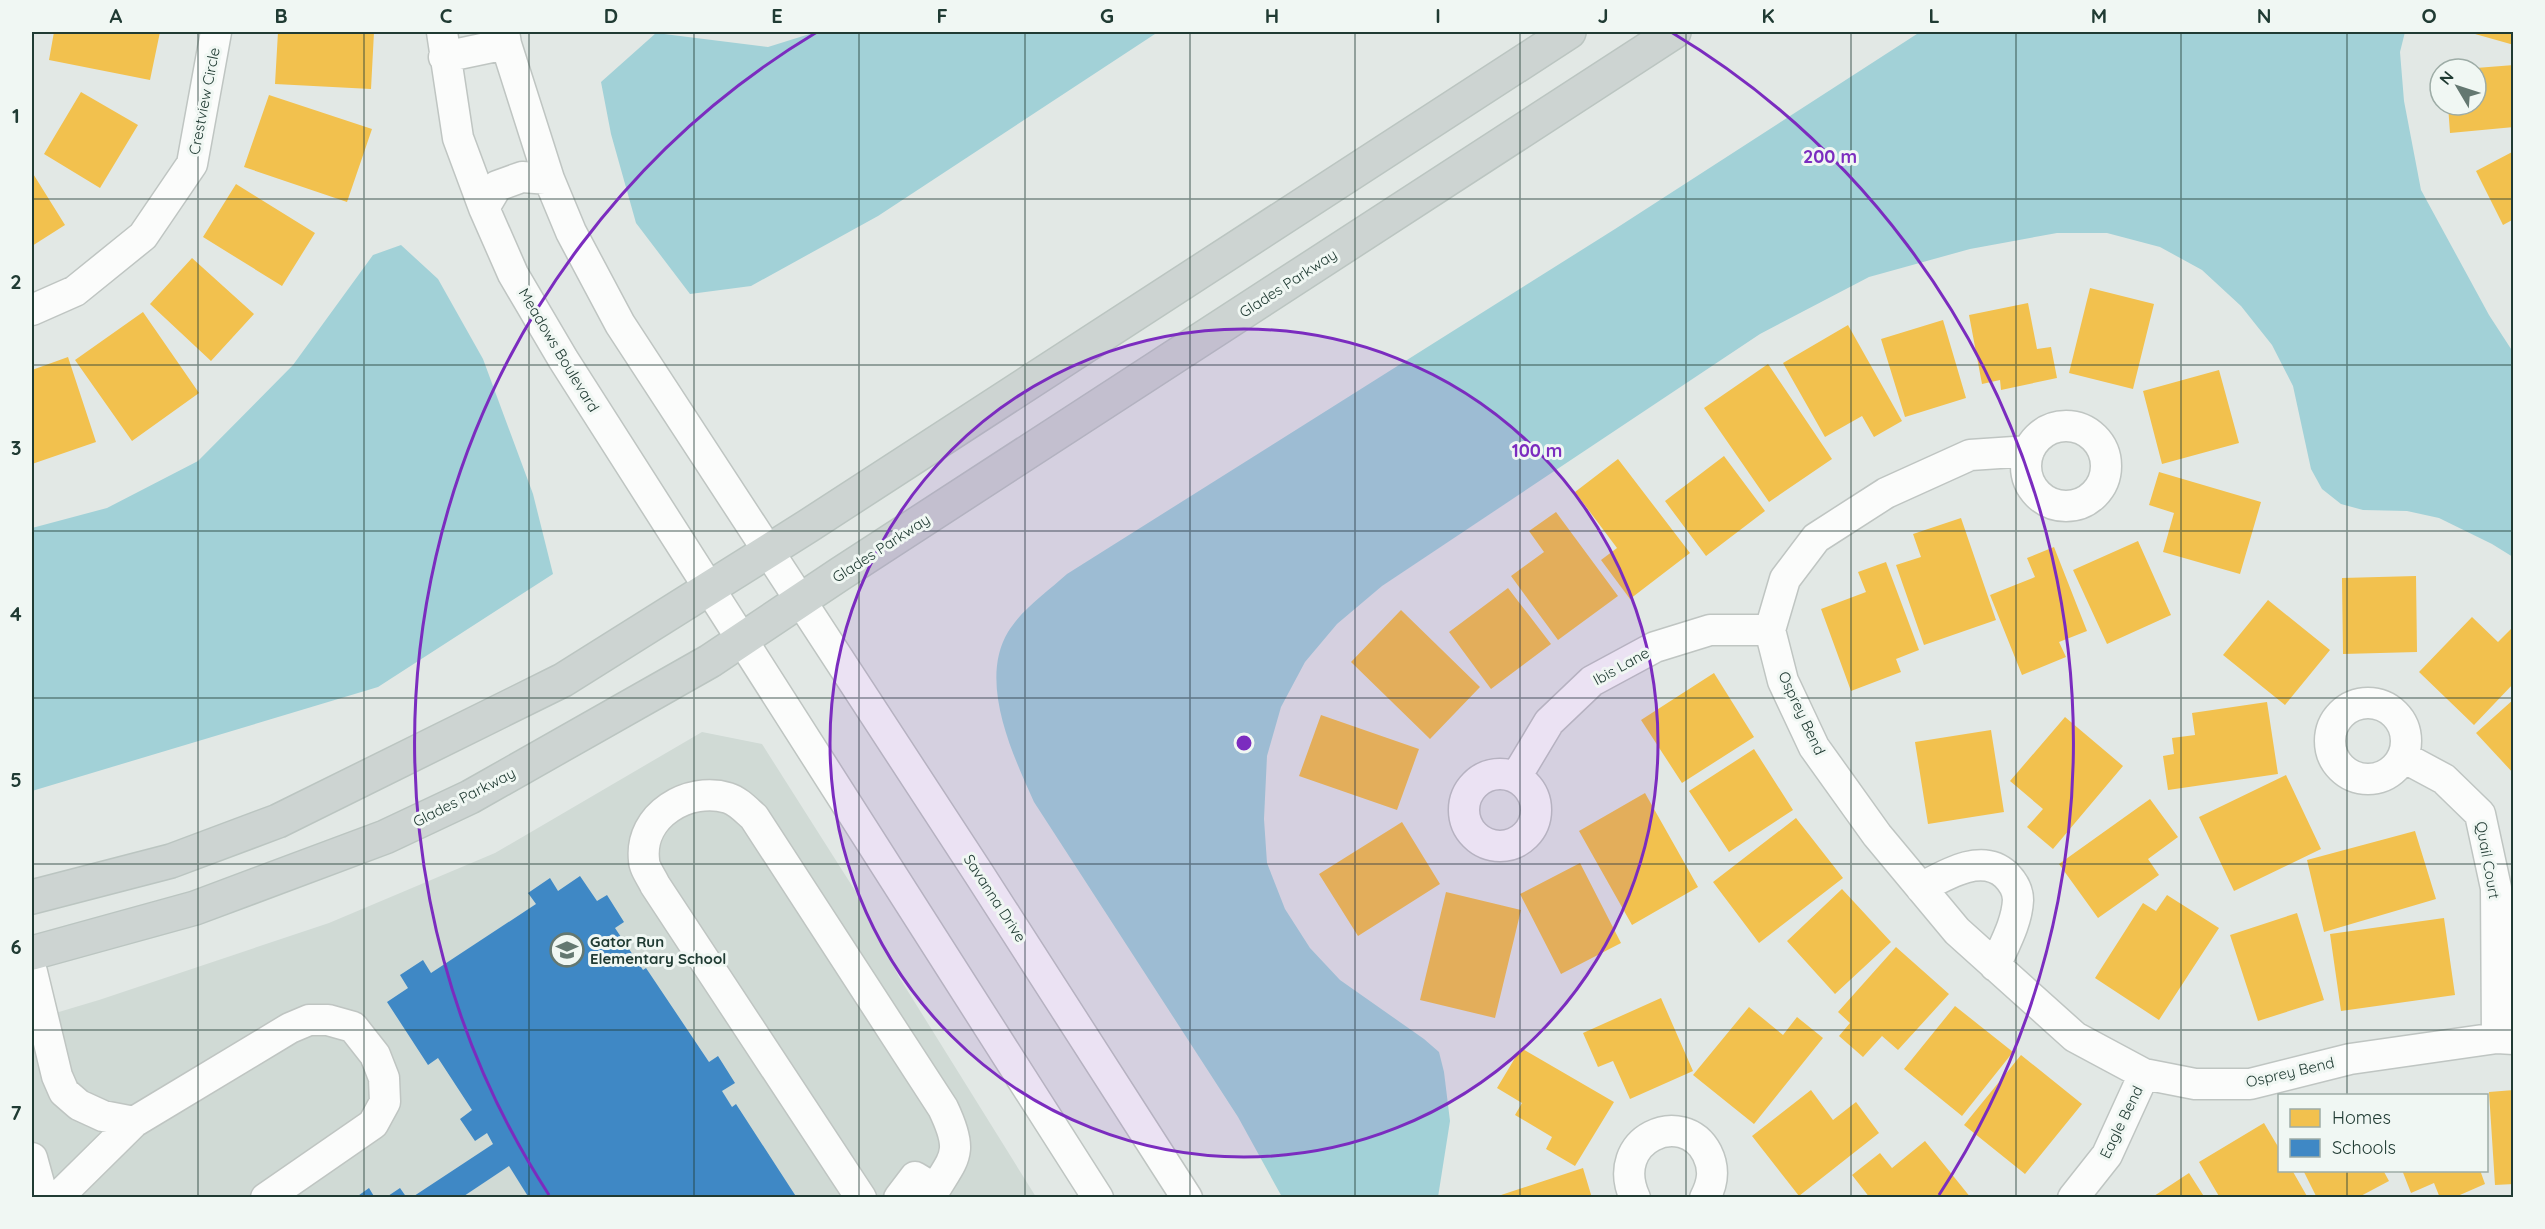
<svg xmlns="http://www.w3.org/2000/svg" width="2545" height="1229" viewBox="0 0 2545 1229" font-family="Quicksand,sans-serif">
<style>
.built{fill:#d0dad5}
.water{fill:#a2d1d7}
.homes{fill:#f2c14e}
.schools{fill:#3f88c5}
.lines{fill:none;stroke-linecap:round;stroke-linejoin:round}
.minor-casing{stroke:#bfc5c2;stroke-width:33}
.major-casing{stroke:#bbc5c1;stroke-width:36}
.minor{stroke:#fbfcfb;stroke-width:30}
.major{stroke:#cdd4d2;stroke-width:33}
.grid{fill:none;stroke:#203b33;stroke-width:1.5;stroke-opacity:0.55}
.ring{fill:none;stroke:#7b2cbf;stroke-width:3}
.labels{text-anchor:middle;dominant-baseline:central;stroke-width:6;stroke-linejoin:round;paint-order:stroke}
.street-label{font-size:15px;fill:#203b33;stroke:#f0f7f3}
.poi-label{font-size:15px;font-weight:bold;fill:#203b33;stroke:#f0f7f3;text-anchor:start}
.centre{fill:#7b2cbf;stroke:#f0f7f3;stroke-width:3}
.ring-label{font-size:18px;text-anchor:middle;font-weight:bold;fill:#7b2cbf;stroke:#f0f7f3;stroke-width:6;stroke-linejoin:round;paint-order:stroke}
.neatline{fill:none;stroke:#203b33;stroke-width:2}
.grid-label{font-size:20px;text-anchor:middle;font-weight:bold;fill:#203b33}
</style>
<rect width="100%" height="100%" fill="#e2e8e5"/>
<path class="built" d="M702 732 762 744 856 892 899 977 1036 1197 32 1198V1020L99 1000 329 923 495 853Z"/>
<path class="water" d="M816 32H1158L878 216 751 286 690 294 636 223 611 134 601 82 656 33 768 47Z
M1920 32H2405L2400 52 2404 101 2421 190 2489 315 2513 352V557L2492 544 2439 518 2407 511 2363 510 2341 504 2322 489 2311 469 2293 386 2272 345 2241 306 2202 270 2160 247 2107 233H2057L1970 249 1869 277 1760 334 1382 586 1337 624 1305 662 1281 707 1267 756 1264 819 1267 863 1285 909 1310 948 1340 980 1424 1039 1439 1052 1444 1072 1450 1121 1438 1197H1282L1238 1117 1034 802C1013 755 978 682 1008 632 1022 609 1047 592 1067 574L1615 229Z
M401 245 438 279 483 359 533 494 553 574 378 687 32 791V528L107 508 198 461 293 365 373 255Z"/>
<path class="homes" d="M54 32H160L150 80 49 60Z
M278 32H374L371 89 275 84Z
M2468 32H2514V45Z
M2514 65V127L2450 133 2448 105H2476V68Z
M81 92 138 125 100 188 44 154Z
M269 95 372 129 347 202 244 167Z
M2514 151V219L2503 225 2476 171Z
M32 172 65 225 32 246Z
M236 184 315 233 282 286 203 237Z
M192 258 254 314 211 361 150 304Z
M2090 288 2154 304 2133 389 2069 373Z
M2028 303 2037 349 2051 347 2057 378 2001 390 2000 380 1982 384 1969 315Z
M143 312 199 393 132 441 75 360Z
M1943 320 1966 398 1905 417 1881 339Z
M1848 325 1902 421 1874 437 1862 416 1825 437 1783 363Z
M68 357 96 442 32 464V370Z
M1768 364 1832 459 1769 502 1704 408Z
M2219 370 2239 443 2162 464 2143 391Z
M1724 456 1765 511 1706 556 1665 501Z
M1618 459 1690 553 1630 599 1601 560 1617 548 1575 492Z
M2159 472 2261 502 2240 574 2163 552 2174 513 2149 505Z
M1556 512 1618 596 1558 640 1511 576 1544 552 1529 531Z
M1961 518 1996 620 1924 645 1896 565 1921 557 1913 534Z
M2138 541 2171 615 2107 644 2073 570Z
M2054 547 2087 631 2059 642 2066 657 2022 675 1990 595 2035 577 2027 558Z
M1886 562 1919 650 1896 659 1901 672 1851 691 1821 609 1866 592 1858 572Z
M2416 576 2417 652 2343 654 2342 578Z
M1508 588 1551 644 1491 689 1449 632Z
M2268 600 2330 650 2285 705 2223 655Z
M1401 610 1480 687 1430 739 1351 662Z
M2472 617 2498 642 2514 626V683L2474 725 2419 672Z
M1714 673 1754 737 1682 783 1641 720Z
M2514 699V774L2476 733Z
M2267 702 2278 774 2168 790 2163 756 2174 754 2172 738 2195 735 2192 713Z
M1321 715 1419 749 1397 810 1299 776Z
M2065 717 2123 766 2053 849 2027 827 2043 809 2010 781Z
M1991 730 2004 812 1928 824 1915 742Z
M1754 749 1793 810 1729 852 1689 791Z
M2286 775 2321 849 2234 891 2199 817Z
M1645 793 1698 887 1632 925 1579 831Z
M2150 799 2178 837 2148 859 2159 875 2098 918 2059 864Z
M1796 818 1843 878 1759 943 1713 882Z
M1402 822 1440 884 1358 936 1319 874Z
M2415 831 2436 899 2324 932 2307 860Z
M1580 863 1621 943 1561 974 1520 894Z
M1842 889 1891 942 1835 994 1787 941Z
M1446 892 1521 910 1495 1018 1420 1000Z
M2167 895 2219 928 2159 1020 2095 978 2143 903 2156 911Z
M2297 913 2324 1000 2258 1021 2230 935Z
M2444 918 2455 995 2341 1011 2330 934Z
M1896 947 1949 994 1898 1050 1882 1036 1863 1057 1839 1036 1850 1023 1838 1012Z
M1661 998 1693 1071 1630 1099 1613 1061 1598 1067 1583 1033Z
M1955 1006 2013 1052 1962 1116 1904 1069Z
M1749 1007 1783 1035 1797 1017 1823 1038 1754 1124 1693 1075Z
M1521 1048 1614 1102 1575 1166 1546 1149 1552 1137 1515 1115 1522 1103 1497 1088Z
M2021 1055 2082 1104 2025 1174 1964 1125Z
M1811 1090 1833 1120 1856 1102 1879 1133 1799 1196 1752 1136Z
M2514 1090V1184L2495 1185 2489 1092Z
M2264 1123 2280 1150V1170H2292L2308 1198H2220L2199 1162Z
M1925 1141 1971 1198H1870L1852 1175 1880 1153 1892 1168Z
M1583 1168 1592 1198H1495V1197Z
M2303 1170H2383L2389 1181 2357 1198H2317Z
M2402 1170H2480L2485 1184 2453 1198H2440L2434 1183 2411 1193Z
M2189 1173 2205 1198H2151Z"/>
<path class="schools" d="M580 876 597 901 607 895 624 922 615 928 643 970 646 968 709 1062 718 1056 735 1083 722 1091 732 1107 736 1104 797 1198H529L509 1166 461 1198H411L493 1144 487 1133 475 1141 460 1119 472 1110 438 1058 428 1065 387 1002 408 988 400 975 423 960 431 973 536 904 528 893 550 878 558 891Z
M369 1188 375 1198H355Z
M400 1188 407 1198H385Z"/>
<g class="lines">
<defs>
<path id="minor" d="M442 32 458 138 484 208 513 274 563 359 1098 1198
M504 32 506 44 549 179 571 232 620 324 979 874 1187 1198
M444 57 506 44
M484 208 497 186 522 177 549 179
M32 310 75 291 143 236 192 164 216 32
M2026 466a40 40 0 1 1 80 0a40 40 0 1 1-80 0Z
M2029 451 1970 455 1886 493 1816 538 1785 579 1770 630 1783 681 1814 747 1877 835 1957 931 2075 1037 2144 1074 2195 1084H2250L2350 1059 2497 1038 2514 1039
M2330 741a38 38 0 1 1 76 0a38 38 0 1 1-76 0Z
M2403 757 2444 779 2480 814 2496 888 2497 1038
M1464 810a36 36 0 1 1 72 0a36 36 0 1 1-72 0Z
M1516 777 1549 722 1592 681 1655 647 1710 630H1770
M1921 888C1945 875 1982 852 2006 875 2013 882 2018 890 2018 900 2017 923 2004 945 1995 966
M32 972 57 1076 64 1092 79 1105 103 1116 134 1122
M32 1158 43 1198
M57 1198 134 1122 290 1028 309 1020H328L353 1027 375 1055 384 1078 385 1102 373 1124 266 1198
M861 1198 655 885C652 878 644 868 644 860 639 815 689 786 728 798 738 801 747 811 754 817L943 1108C966 1156 953 1157 930 1198
M899 1198 915 1177 935 1189
M1635 1198C1608 1139 1683 1107 1707 1153 1715 1169 1713 1183 1705 1198
M2073 1198 2107 1155 2144 1074"/>
<path id="major" d="M32 897 171 861 278 821 563 680 808 526 1569 32
M32 953 195 908 385 837 470 797 710 661 840 574 1674 32"/>
</defs>
<use href="#minor" class="minor-casing"/>
<use href="#major" class="major-casing"/>
<use href="#minor" class="minor"/>
<use href="#major" class="major"/>
</g>
<path class="grid" d="M198 32V1198M364 32V1198M529 32V1198M694 32V1198M859 32V1198M1025 32V1198M1190 32V1198M1355 32V1198M1520 32V1198M1686 32V1198M1851 32V1198M2016 32V1198M2181 32V1198M2347 32V1096M32 199H2514M32 365H2514M32 531H2514M32 698H2514M32 864H2514M32 1030H2514M2347 1170V1198"/>
<circle cx="1244" cy="743" r="414" fill="#7b2cbf" fill-opacity=".12"/>
<g class="ring">
<circle cx="1244" cy="743" r="414"/>
<path d="M549 1195A829 829 0 0 1 817 32M1671 32A829 829 0 0 1 1939 1195"/>
</g>
<defs>
<symbol id="school-ring" viewBox="-11 -11 22 22"><circle r="9.5" fill="#f0f7f3" stroke="#647871" stroke-width="1.5"/><path d="M0-5L7-2L0 1L-7-2ZM-4 1L0 2.5L4 1V4Q0 6-4 4Z" fill="#647871"/></symbol>
</defs>
<g fill-rule="evenodd">
<use href="#school-ring" x="548" y="931" width="38" height="38"/>
</g>
<g class="labels">
<g class="street-label">
<text transform="translate(204 101) rotate(-79)">Crestview Circle</text>
<text transform="translate(1288 283) rotate(-33)">Glades Parkway</text>
<text transform="translate(559 350) rotate(59)">Meadows Boulevard</text>
<text transform="translate(881 548) rotate(-33)">Glades Parkway</text>
<text transform="translate(1621 666) rotate(-29)">Ibis Lane</text>
<text transform="translate(1802 713) rotate(65)">Osprey Bend</text>
<text transform="translate(464 797) rotate(-27)">Glades Parkway</text>
<text transform="translate(2488 860) rotate(80)">Quail Court</text>
<text transform="translate(995 898) rotate(57)">Savanna Drive</text>
<text transform="translate(2290 1072) rotate(-13)">Osprey Bend</text>
<text transform="translate(2121 1122) rotate(-64)">Eagle Bend</text>
</g>
<g class="poi-label">
<text x="590" y="941">Gator Run<tspan x="590" dy="17">Elementary School</tspan></text>
</g>
</g>
<circle cx="1244" cy="743" r="9" class="centre"/>
<g class="ring-label">
<text x="1830" y="163">200 m</text>
<text x="1537" y="457">100 m</text>
</g>
<rect width="2545" height="1229" fill="none" stroke="#f0f7f3" stroke-width="66"/>
<rect x="2278" y="1094" width="210" height="78" fill="#f0f7f3" stroke="#9daca6" stroke-width="1.5"/>
<rect x="2290" y="1109" width="30" height="18" fill="#f2c14e" stroke="#9daca6" stroke-width="1.5"/>
<text x="2332" y="1124" font-size="18" fill="#203b33">Homes</text>
<rect x="2290" y="1139" width="30" height="18" fill="#3f88c5" stroke="#9daca6" stroke-width="1.5"/>
<text x="2332" y="1154" font-size="18" fill="#203b33">Schools</text>
<g transform="translate(2458 87) rotate(309)"><circle r="28" fill="#f0f7f3" stroke="#9daca6" stroke-width="1.5"/>
<path d="M0-4.5L10 22L0 15L-10 22Z" fill="#647871"/>
<text y="-9" font-size="16" font-weight="bold" text-anchor="middle" fill="#203b33">N</text>
</g>
<rect x="33" y="33" width="2479" height="1163" class="neatline"/>
<g class="grid-label">
<text x="116" y="23">A</text>
<text x="281" y="23">B</text>
<text x="446" y="23">C</text>
<text x="611" y="23">D</text>
<text x="777" y="23">E</text>
<text x="942" y="23">F</text>
<text x="1107" y="23">G</text>
<text x="1272" y="23">H</text>
<text x="1438" y="23">I</text>
<text x="1603" y="23">J</text>
<text x="1768" y="23">K</text>
<text x="1934" y="23">L</text>
<text x="2099" y="23">M</text>
<text x="2264" y="23">N</text>
<text x="2429" y="23">O</text>
<text x="16" y="123">1</text>
<text x="16" y="289">2</text>
<text x="16" y="455">3</text>
<text x="16" y="621">4</text>
<text x="16" y="787">5</text>
<text x="16" y="954">6</text>
<text x="16" y="1120">7</text>
</g>
</svg>
